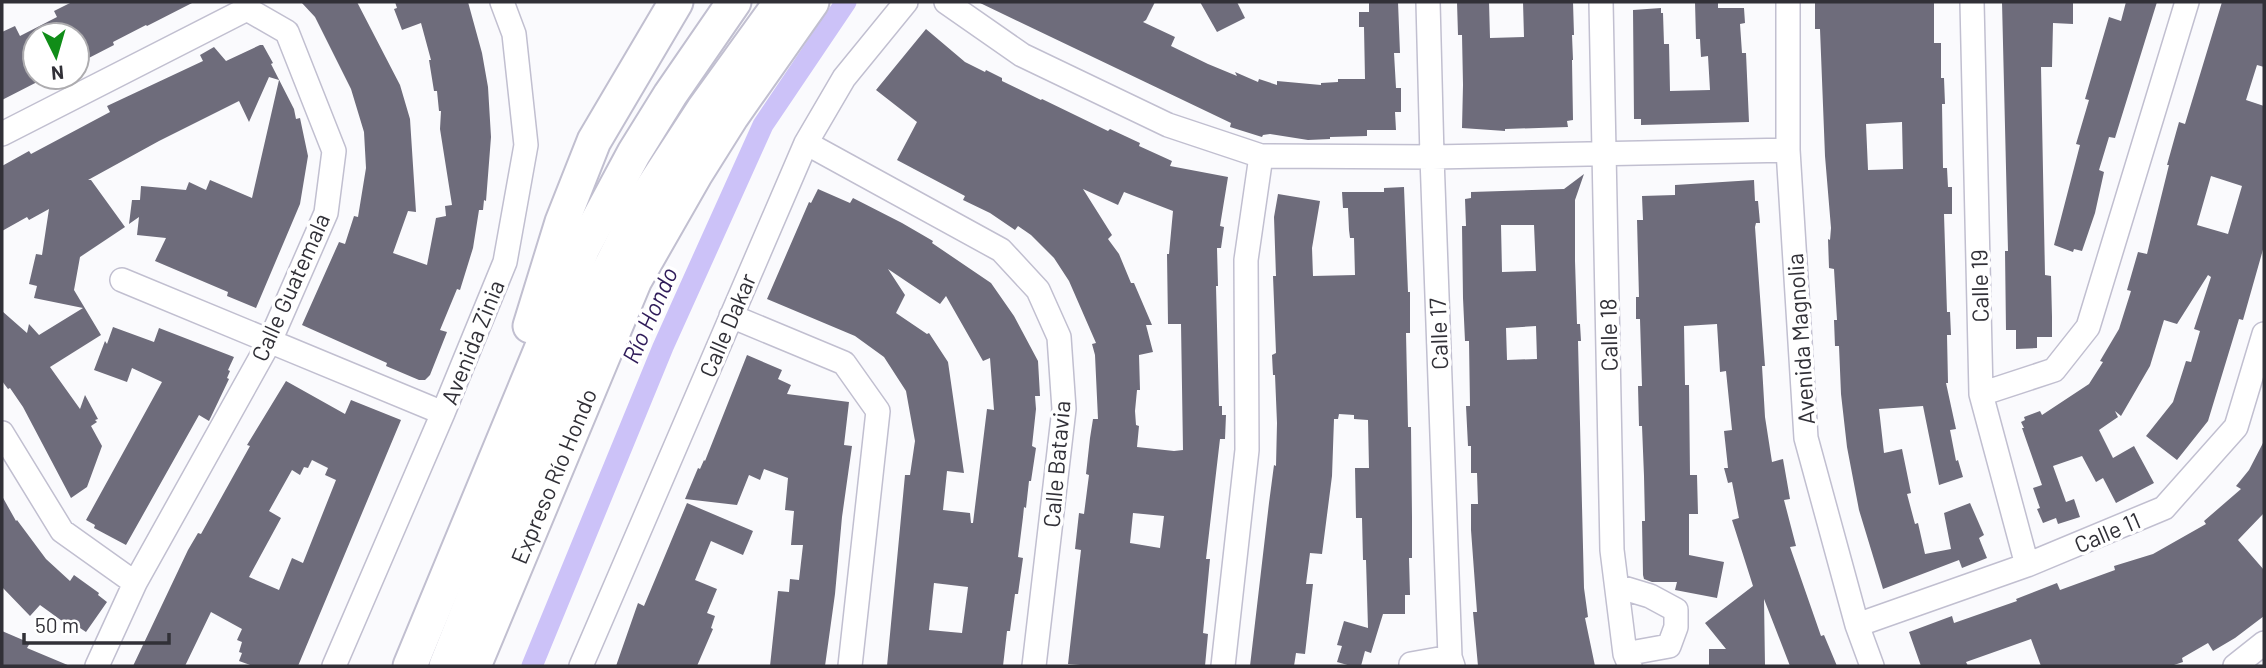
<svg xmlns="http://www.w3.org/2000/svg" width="2266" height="668" viewBox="0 0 2266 668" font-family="Barlow,sans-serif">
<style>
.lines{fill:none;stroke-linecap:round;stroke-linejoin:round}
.canal{stroke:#ccc2f8;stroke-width:21}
.building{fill:#6e6c7b;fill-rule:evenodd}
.minor-casing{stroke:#c1bfd0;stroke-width:26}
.highway-casing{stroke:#c1bfd0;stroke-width:37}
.minor{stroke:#fff;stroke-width:23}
.highway{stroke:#fff;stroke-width:33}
.labels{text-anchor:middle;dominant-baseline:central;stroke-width:7;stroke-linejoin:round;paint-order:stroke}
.street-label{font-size:23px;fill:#313037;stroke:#fff}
.water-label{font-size:24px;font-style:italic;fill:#2f1b59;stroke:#fff}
</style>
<rect width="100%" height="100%" fill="#fafafd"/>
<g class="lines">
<path class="canal" d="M532 666 663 347 763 125 846 2"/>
</g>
<path class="building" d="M72 2H194L147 26 146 25 113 42 114 45 81 62 77 53V35H35V77L43 79 2 100V32L15 26 20 36 57 17 54 11Z
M301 2H357L400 85 410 119 416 212 408 211 393 253 427 265 436 218 446 216 445 206 452 205 440 129 441 111H439L437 91H434L429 60H431L421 23 402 30 394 9 397 8 395 2H468L482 53 488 87 491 137 486 201 484 200 483 210H479L473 248 460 290 457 289 440 330 447 332 430 375 425 380H419L386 366 387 363 302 325 339 242 345 244 354 216 358 217 366 168 364 132 351 89 315 17Z
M978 2H1155L1146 20 1143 22 1175 37 1171 46 1208 64 1237 76 1235 72 1258 82 1259 79 1277 85V81L1321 85V83L1338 82V79H1365L1364 27H1359V12H1369V2H1398L1400 53H1394L1396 88H1401V112H1395L1396 130H1367V136L1330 137V139L1308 140 1270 134 1263 135 1262 137 1230 127 1231 123Z
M1200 2H1237L1245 18 1217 32Z
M1457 2H1489L1490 38 1524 37 1523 2H1573L1574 35H1572L1573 60H1572L1573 120 1567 121 1568 127 1505 129V131L1462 128 1463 85 1462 35H1458Z
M1695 2H1718V8H1744L1745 23 1740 24 1742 53H1746L1749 122 1641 125V119H1634L1633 10 1661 8V13H1663L1664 44H1669L1670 91 1710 90 1708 56 1701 57 1700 39H1696Z
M1815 2H1934V43H1941V78H1944L1945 104H1942L1943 168H1947L1948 187H1952V214H1944L1947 312H1950L1951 335H1947L1948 383H1946L1956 429 1950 430 1956 461 1958 460 1963 477 1939 485 1923 406 1879 409 1884 453 1902 449 1911 493 1907 494 1915 524 1918 523 1925 554 1951 549 1944 513 1970 503 1984 535 1979 538 1987 558 1962 568 1959 560 1883 589 1859 510 1847 447 1841 394 1839 346H1835L1834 320H1837L1834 269 1829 268 1828 239 1830 240 1831 228 1825 156 1820 29H1815ZM1902 122 1903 169 1868 170 1866 124Z
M2002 2H2073V24L2053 23 2052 67H2041L2045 275 2051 276 2052 317V337H2037V348L2016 349V330H2006L2005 251H2008Z
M2126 2H2157L2115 138 2109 137 2099 170 2104 172 2095 213 2082 251 2074 249 2073 252 2054 245 2080 145 2076 144 2089 100 2085 99 2109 17 2121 21Z
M2222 2H2264V67L2257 65 2246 100 2264 106V246L2243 320 2239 319 2208 421 2177 460 2146 436 2173 402 2186 361 2191 362 2200 331 2194 329 2211 277 2208 275 2177 324 2164 320 2150 366 2121 416 2115 411 2118 417 2099 430 2113 458 2134 446 2154 483 2116 503 2103 478 2096 482 2082 456 2053 466 2066 502 2074 499 2080 517 2058 524 2056 518 2043 523 2037 509 2040 508 2033 488 2042 485 2022 428H2024L2021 422 2025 420 2024 417 2040 411 2042 415 2089 384 2103 362 2100 361 2119 329 2131 291 2127 290 2138 252 2147 254 2169 165H2167L2179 122 2185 124ZM2211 176 2242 186 2228 234 2197 225Z
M926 29 965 62 985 72 986 70 1002 78V81L1041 100 1042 99 1108 131 1110 129 1140 143 1139 146 1172 161 1170 166 1228 177 1220 226 1224 227 1221 248H1217L1218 286H1216L1219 406H1222V415H1226L1225 439H1220L1206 559H1210L1203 633 1208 634 1205 666H1093L1068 664 1081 550 1075 549 1079 513 1084 514 1089 475 1086 474 1090 438 1093 419H1098L1095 355 1092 344 1096 343 1069 281 1054 258 1031 235 1018 226 1015 230 990 213 963 200 965 196 897 160 917 122 876 90ZM1083 189 1118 205 1124 192 1173 211 1169 254H1167L1168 324H1181L1183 450 1174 451 1137 447 1139 426 1136 425 1135 411 1137 390H1140L1139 355 1153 352 1146 325H1152L1134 283H1131L1119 254 1108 239 1112 235ZM1133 513 1164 516 1160 548 1130 543Z
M260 45H263L273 63 271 64 294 109 296 119 300 118 308 156 300 204 256 308 227 296 228 292 155 261 166 238 137 235 139 217 129 224 132 200H140L141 186 186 190 189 182 206 190 210 180 252 198 279 80 269 77 249 122 239 101 159 141 88 180H91L125 227 80 257 74 290 101 335 50 367 80 409 85 395 98 419 95 420 97 422 91 426 102 446 87 487 71 498 23 407 10 388 8 389 2 381V311L27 333 29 324 39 335 83 308 34 298 37 286 29 284 36 254 42 255 49 209 29 220 27 217 2 231V166L29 151 31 154 110 112 107 106 203 61 200 55 214 47 226 61Z
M1584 174 1575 200V261L1577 324H1580L1581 341H1578L1584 588 1588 617 1585 618 1595 666H1478L1473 612H1477L1471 530V504H1478L1477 473H1471V446H1468L1466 406H1470L1469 341H1465L1463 298 1462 226H1466L1465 199 1471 198V192L1564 189ZM1501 225H1534L1536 271 1502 272ZM1536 326 1537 359 1507 360 1506 328Z
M1754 180 1755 201H1758L1760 223H1756L1755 227 1765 366H1762L1765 417 1772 462 1783 459 1790 499 1784 500 1796 546 1790 547 1821 636 1824 635 1837 666H1790L1764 599 1765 666H1709V649H1726L1705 623 1753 586 1732 520 1739 518 1732 482 1728 483 1724 468H1728L1724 431 1732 430 1726 371 1720 372 1717 324 1684 326 1685 385H1689L1690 475H1697L1698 514H1689V555L1724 562 1717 598 1675 590 1677 582H1652L1644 579 1643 575 1642 521H1645L1644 476 1642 426H1639L1638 386H1642L1640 319H1636V297H1639L1637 220H1643L1642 196 1675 195V185Z
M1404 187 1408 292H1410V333H1406L1408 427H1411L1412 517V558H1409L1410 595H1405V614H1383L1371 653 1365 651 1361 666H1351L1337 662 1342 646 1337 645 1344 621 1368 628 1366 560H1363L1362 518H1356L1355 468H1369L1368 420 1354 419V415L1339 414 1338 419H1334L1332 476 1322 554 1310 553 1306 584H1313L1305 654 1296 653 1294 666H1250L1269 503 1274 465 1276 466 1277 423 1275 375H1273L1272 355 1276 353 1273 276H1276L1274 217 1278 194 1320 201 1312 248 1313 276 1355 275 1354 238H1350L1349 230 1348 208H1343L1342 192H1384V188Z
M818 189 850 203 853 198 902 223 933 241 932 243 991 283 1014 316 1038 361 1040 396H1035L1036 409 1032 446 1036 448 1031 481H1029L1026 508 1024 507 1023 517 1018 557 1023 558 1018 594H1015L1010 631H1007L1003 666H887L905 475H910L915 441 906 391 884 357 855 336 767 299 809 202 811 203ZM888 269 940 304 946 296 983 361 990 358 994 410 987 409 973 523H971L970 513 943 510 947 471 964 473 948 362 929 333 927 334 896 313 905 295ZM934 583 968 587 962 633 929 630Z
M113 327 154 342 159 328 234 357 228 370 230 371 227 378 229 379 209 421 199 415 126 545 94 528 95 525 86 520 162 382 132 368 127 382 94 370 105 341 107 344Z
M747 355 782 370 778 379 791 385 787 394 849 402 844 445 852 446 842 517 835 594 825 666H770L778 591 789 592 790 579 799 580 803 545H791L794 511 785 510 788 478 764 469 760 480 749 475 737 505 685 499 698 468 700 469 704 460 705 461Z
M286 381 345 414 351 400 401 420 298 666H253L239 661 242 653 239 652 242 642 237 640 242 629 211 612 185 666H133L188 550 198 533 201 534 250 446 247 445ZM312 460 328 468 325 475 336 480 303 563 292 558 279 590 249 577 281 518 269 511 292 470 300 475 304 467 308 468Z
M2264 441V513L2238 540 2264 570V616L2235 638 2213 651 2208 643 2182 658 2183 662 2171 666H2041L2031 639 1966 662 1968 666H1921L1909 632 1952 616 1954 623 2017 601 2016 599 2057 583 2060 590 2115 570 2114 566 2153 554 2206 524 2204 521 2241 489 2236 486 2249 470Z
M2 496 16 521 17 520 46 559 70 581 74 575 99 593 98 595 107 602 86 632 71 622 69 626 40 605 30 616 2 587Z
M687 503 753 531 743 555 711 541 695 580 717 589 707 613 715 616 711 628 713 629 697 666H616L638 603 644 606Z
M2 631 30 643 27 648 70 666H2Z"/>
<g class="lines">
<defs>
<path id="minor" d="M946 2 1022 55 1168 125 1261 156 1432 157 1788 150
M1428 2 1432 157 1450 657 1453 666
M1601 2 1612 550 1625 654 1630 666
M1788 2V150L1806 438 1857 625 1872 666
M1972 2 1981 394 2027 565
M2 134 247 9 287 32 334 151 326 213 270 341 135 583 97 666
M806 143 1001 250 1038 290 1059 337 1064 409 1034 666
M122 280 443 413
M731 316 844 363 878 411 850 666
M1981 394 2054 370 2088 327 2187 2
M2 433 62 531 135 583
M1617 586 1650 596 1676 610V627L1669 646 1625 654
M1857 625 2027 565 2164 508 2236 427 2264 334
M1411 664 1450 657
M334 666 443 413 505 262 526 145 514 34 502 2
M581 666 806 143 844 78 906 2
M1223 666 1247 450 1246 260 1261 156
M2235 666 2264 643"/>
<g id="highway">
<path d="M530 326 562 222 594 141 676 2"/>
<path d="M410 666 583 248 634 153 670 95 734 2"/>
<path d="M446 666 588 311 645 199 703 110 781 2"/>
<path id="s1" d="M474 666 635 280 695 175 732 116 812 2"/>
</g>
</defs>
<use href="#minor" class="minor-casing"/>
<use href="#highway" class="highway-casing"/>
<use href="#minor" class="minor"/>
<use href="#highway" class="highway"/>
</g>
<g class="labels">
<g class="street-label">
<text transform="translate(1979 286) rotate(-91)">Calle 19</text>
<text transform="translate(290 287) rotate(-66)">Calle Guatemala</text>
<text transform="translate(727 325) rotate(-67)">Calle Dakar</text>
<text transform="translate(1438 334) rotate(-92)">Calle 17</text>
<text transform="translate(1608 335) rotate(-91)">Calle 18</text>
<text transform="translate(1800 339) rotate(-94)">Avenida Magnolia</text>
<text transform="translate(472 342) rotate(-68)">Avenida Zinia</text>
<text transform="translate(1056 464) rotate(-85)">Calle Batavia</text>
<text stroke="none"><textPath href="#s1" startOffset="206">Expreso Río Hondo</textPath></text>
<text transform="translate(2107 532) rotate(-23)">Calle 11</text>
</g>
<g class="water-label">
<text transform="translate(649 315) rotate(-66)">Río Hondo</text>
</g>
</g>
<rect width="2266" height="668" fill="none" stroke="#313037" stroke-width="7"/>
<g transform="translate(56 56) rotate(175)"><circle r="33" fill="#ffffff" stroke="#adacaf" stroke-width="2"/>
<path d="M0-5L12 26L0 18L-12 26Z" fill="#108d18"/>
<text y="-10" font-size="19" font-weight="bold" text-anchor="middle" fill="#313037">N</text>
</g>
<path d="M24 633v10h145v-10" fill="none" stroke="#313037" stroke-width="3.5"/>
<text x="35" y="633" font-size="21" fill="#313037" stroke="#ffffff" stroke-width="5" paint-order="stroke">50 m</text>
</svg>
